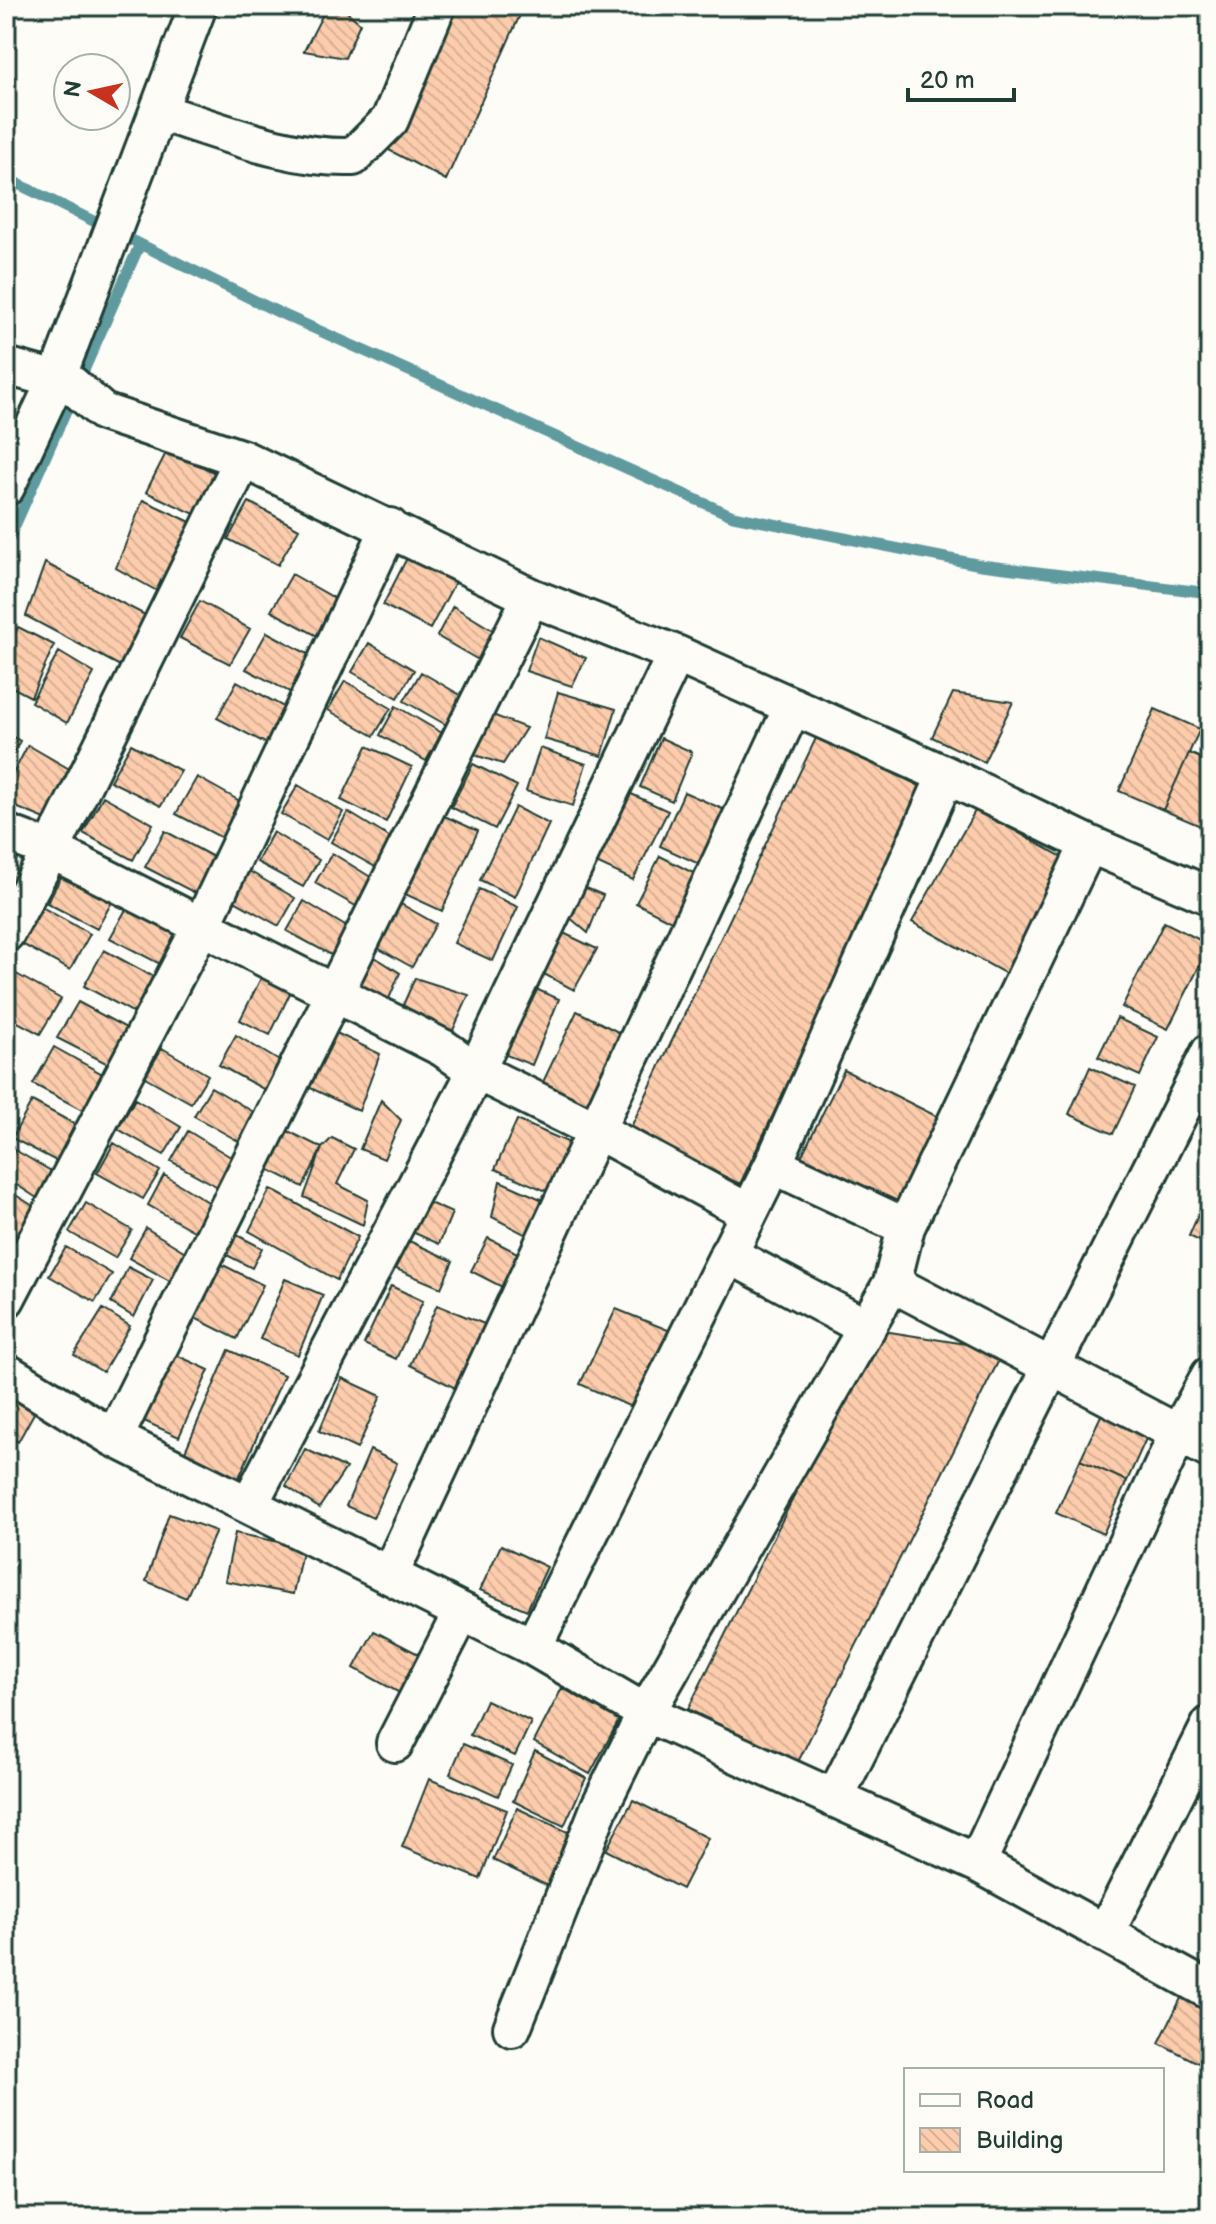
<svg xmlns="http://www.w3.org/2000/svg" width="1216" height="2224" viewBox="0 0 1216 2224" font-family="'Balsamiq Sans',sans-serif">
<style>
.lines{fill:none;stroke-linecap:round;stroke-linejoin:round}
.stream{stroke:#5f9a9f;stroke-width:11}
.building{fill:url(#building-back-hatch);stroke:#1f3d34;stroke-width:2}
.minor-casing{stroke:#1f3d34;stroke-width:42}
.minor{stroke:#fdfcf7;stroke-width:36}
</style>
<defs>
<pattern id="building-back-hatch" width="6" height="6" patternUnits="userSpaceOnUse" patternTransform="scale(2)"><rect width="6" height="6" fill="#fdccac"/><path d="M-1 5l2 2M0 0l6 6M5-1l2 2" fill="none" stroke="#d8b095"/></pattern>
</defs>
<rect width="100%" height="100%" fill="#fdfcf7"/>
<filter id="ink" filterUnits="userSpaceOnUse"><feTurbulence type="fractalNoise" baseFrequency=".0125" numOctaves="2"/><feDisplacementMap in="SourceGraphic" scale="16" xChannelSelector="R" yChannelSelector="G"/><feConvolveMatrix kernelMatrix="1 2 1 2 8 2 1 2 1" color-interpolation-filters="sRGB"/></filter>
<g filter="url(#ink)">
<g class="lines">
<path class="stream" d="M6 178 282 314 733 516 981 565 1210 593
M6 546 140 244"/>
</g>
<path class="building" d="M327 6H340L360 23 345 58 304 51Z
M448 6H524L446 180 387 149Z
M168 449 221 476 199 516 146 492Z
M143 500 195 524 157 591 116 568Z
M249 502 299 529 278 565 228 539Z
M413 546 461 571 430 629 383 605Z
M45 563 147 616 124 668 26 616Z
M292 574 341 602 321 638 271 611Z
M200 601 250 629 230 664 180 638Z
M453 606 499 634 482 662 437 636Z
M18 627 54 645 31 697 6 684V652Z
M267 632 317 659 297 696 246 669Z
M538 637 586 658 572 686 526 671Z
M369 643 414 670 398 698 352 672Z
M59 652 94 673 67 723 31 702Z
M421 672 467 699 450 727 404 701Z
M237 681 287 709 267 744 217 718Z
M345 681 391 708 374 736 328 710Z
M558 692 616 709 602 756 544 739Z
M953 693 1013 702 984 762 932 737Z
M396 706 442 733 426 761 380 735Z
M1155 709 1200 729 1163 810 1119 791Z
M490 714 526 728 503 764 475 755Z
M6 733 20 741 6 767Z
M817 736 928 790 740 1184 629 1131Z
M661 738 692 752 672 801 640 787Z
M131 744 181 771 161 806 110 781Z
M28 745 78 774 50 821 6 803V787Z
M367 746 412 767 386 822 341 800Z
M540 748 586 764 573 806 526 791Z
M1189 753 1210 762V830L1163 810Z
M473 764 517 786 495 829 451 807Z
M197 777 247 805 226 840 176 814Z
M298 785 343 812 327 840 281 814Z
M627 792 668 811 633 880 594 862Z
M684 792 725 810 701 865 660 846Z
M103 796 153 824 133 860 83 833Z
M515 807 549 824 515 897 480 880Z
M976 809 1080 867 1017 980 912 922Z
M348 812 394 840 377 868 331 842Z
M440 814 478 831 442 911 403 893Z
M165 831 215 858 195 893 145 867Z
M273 832 319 860 303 887 257 862Z
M332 853 377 881 361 909 315 883Z
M660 856 701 877 677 924 636 903Z
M67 866 117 893 97 929 47 903Z
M249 871 295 898 279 926 233 900Z
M579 885 603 895 588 933 568 916Z
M479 889 518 907 493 961 454 943Z
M304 901 350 929 333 956 287 931Z
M130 902 180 929 160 964 110 938Z
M401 904 436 924 412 967 376 947Z
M40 906 90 934 70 970 20 943Z
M1164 922 1210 945 1168 1029 1122 1007Z
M557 930 597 949 574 990 542 973Z
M104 950 154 977 134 1013 84 986Z
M370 954 400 973 385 1008 353 995Z
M11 971 61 999 40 1034 6 1016V979Z
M264 972 293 987 270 1035 240 1020Z
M415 978 469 995 450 1037 399 1014Z
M531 987 559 999 532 1065 501 1053Z
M78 1002 128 1029 108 1064 57 1038Z
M577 1011 624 1035 589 1107 542 1084Z
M1117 1018 1158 1037 1140 1076 1098 1057Z
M326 1028 380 1054 359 1111 302 1084Z
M236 1035 281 1062 265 1090 219 1065Z
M54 1047 104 1075 84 1111 33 1084Z
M162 1048 208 1075 191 1103 145 1077Z
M1090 1067 1135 1087 1113 1134 1069 1114Z
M844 1070 946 1121 899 1215 797 1165Z
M211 1087 257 1114 240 1142 194 1116Z
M135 1099 181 1127 164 1155 118 1129Z
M381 1100 401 1120 384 1159 360 1149Z
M32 1101 82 1128 62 1164 12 1138Z
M517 1120 572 1144 551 1193 495 1169Z
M282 1128 322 1148 303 1187 262 1166Z
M188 1131 234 1159 218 1187 171 1161Z
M332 1138 354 1149 337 1184 368 1200 363 1225 304 1197 322 1148Z
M114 1143 160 1171 143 1199 97 1173Z
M15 1150 58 1175 40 1200 6 1178V1165Z
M164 1175 210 1203 194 1231 148 1205Z
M500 1181 550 1203 532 1238 492 1217Z
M6 1189 38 1209 15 1243 6 1238Z
M270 1189 358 1237 337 1280 249 1231Z
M1208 1192 1210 1193V1246L1189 1236Z
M425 1201 452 1213 439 1244 412 1232Z
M86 1203 132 1230 115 1258 69 1232Z
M146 1228 192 1256 175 1284 129 1258Z
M233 1233 262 1248 252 1268 223 1253Z
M488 1238 523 1256 506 1289 471 1271Z
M407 1240 453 1261 441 1288 394 1268Z
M66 1247 112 1274 95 1302 49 1276Z
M219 1263 263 1285 237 1339 193 1317Z
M128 1267 153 1280 134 1317 111 1303Z
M285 1279 323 1295 298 1355 260 1339Z
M391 1286 423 1301 396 1359 364 1344Z
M437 1305 492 1327 461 1391 410 1365Z
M103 1309 130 1326 103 1372 74 1355Z
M616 1309 673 1332 631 1407 580 1384Z
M877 1330 1004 1350 797 1764 688 1709Z
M229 1350 284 1375 238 1480 183 1456Z
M174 1354 209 1370 179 1437 144 1421Z
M342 1378 381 1396 357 1449 319 1431Z
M6 1389 38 1406 18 1442 6 1436Z
M1104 1409 1149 1432 1127 1481 1080 1460Z
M305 1449 346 1468 319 1508 286 1486Z
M370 1450 397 1463 373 1518 346 1506Z
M1080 1460 1127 1481 1103 1534 1056 1513Z
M169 1514 216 1531 186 1598 146 1581Z
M235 1533 303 1547 293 1594 225 1581Z
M501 1545 547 1567 527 1610 480 1590Z
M374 1631 426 1658 405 1696 354 1668Z
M562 1688 619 1720 590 1774 534 1742Z
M486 1700 531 1722 515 1756 470 1735Z
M463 1744 512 1765 498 1796 450 1774Z
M535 1751 586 1778 564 1826 513 1801Z
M429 1779 507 1810 480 1879 402 1847Z
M633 1800 708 1838 682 1889 606 1850Z
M517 1808 572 1834 548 1886 493 1860Z
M1183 1994 1210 2008V2059L1206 2067 1159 2043Z"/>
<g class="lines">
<defs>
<path id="minor" d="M159 112C222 131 286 159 353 157L390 120 437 6
M6 366 71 384 103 412 243 459 531 597 676 654 946 775 1089 844 1210 896
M6 487 57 378 198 6
M6 833 51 850 443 1048 476 1071 596 1130 748 1212
M6 933 51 850 243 459
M773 1165 906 1227
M728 1254 867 1328
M892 1283 1210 1450
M6 1299 201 927 390 527
M6 1372 114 1438 533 1647 646 1713 977 1863 1210 1991
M114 1438 531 597
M250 1503 476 1071 676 654
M390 1574 793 706
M533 1647 773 1165 946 775
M395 1743 462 1612
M834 1799 1210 1052
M977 1863 1178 1434 1210 1375
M1105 1934 1210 1725
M512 2028 600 1806 646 1713 892 1283 906 1227 1089 844"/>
</defs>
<use href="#minor" class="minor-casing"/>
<use href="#minor" class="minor"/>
</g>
</g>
<rect width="1216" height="2224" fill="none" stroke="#fdfcf7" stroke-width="32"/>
<rect x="16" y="16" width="1184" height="2192" fill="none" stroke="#1f3d34" stroke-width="3" filter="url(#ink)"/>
<rect x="904" y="2068" width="260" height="104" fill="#fdfcf7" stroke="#a4b0a9" stroke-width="2"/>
<rect x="920" y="2094" width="40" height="12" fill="#fdfcf7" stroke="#a4b0a9" stroke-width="2"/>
<text x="976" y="2108" font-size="24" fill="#1f3d34">Road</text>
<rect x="920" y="2128" width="40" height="24" fill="url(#building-back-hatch)" stroke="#a4b0a9" stroke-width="2"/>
<text x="976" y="2148" font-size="24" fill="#1f3d34">Building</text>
<g transform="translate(92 92) rotate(279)"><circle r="38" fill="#fdfcf7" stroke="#a4b0a9" stroke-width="2"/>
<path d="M0-6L14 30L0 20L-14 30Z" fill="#c8321e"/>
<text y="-12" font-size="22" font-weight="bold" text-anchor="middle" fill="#1f3d34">N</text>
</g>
<path d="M908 88v12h106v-12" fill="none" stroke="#1f3d34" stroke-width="4"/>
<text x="920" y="88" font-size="24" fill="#1f3d34" stroke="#fdfcf7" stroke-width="6" paint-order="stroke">20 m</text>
</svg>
